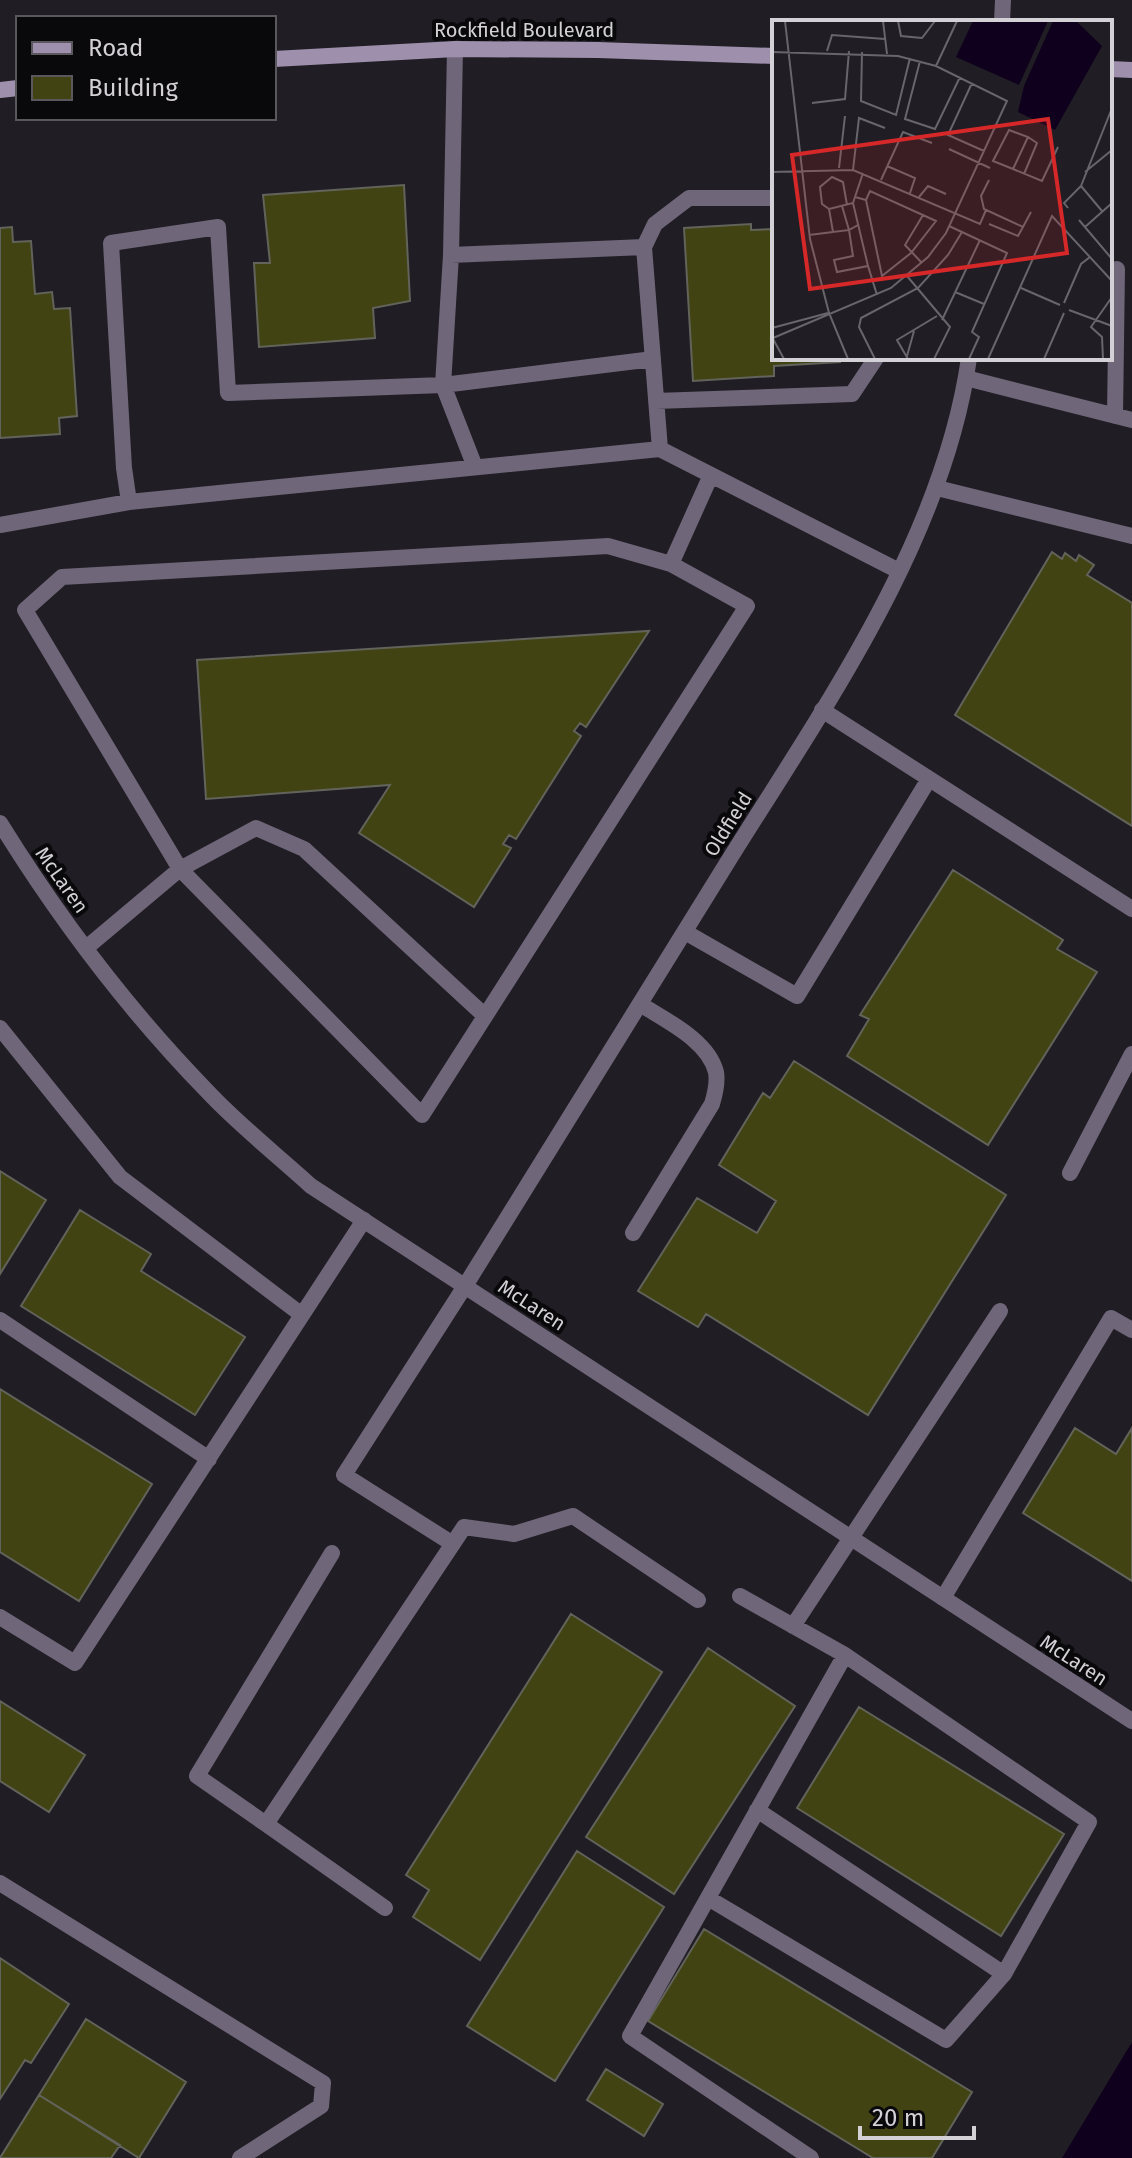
<svg xmlns="http://www.w3.org/2000/svg" width="1132" height="2158" viewBox="0 0 1132 2158" font-family="'Fira Sans',sans-serif">
<style>
.water{fill:#0f001d}
.building{fill:#424313;stroke:#62635a;stroke-width:2}
.lines{fill:none;stroke-linecap:round;stroke-linejoin:round}
.service{stroke:#6f6679;stroke-width:16}
.tertiary{stroke:#6f6679;stroke-width:16}
.secondary{stroke:#9e90ad;stroke-width:16}
.labels{text-anchor:middle;dominant-baseline:central;stroke-width:8;stroke-linejoin:round;paint-order:stroke}
.street-label{font-size:20px;fill:#d3d1d6;stroke:#09080b}
.inset-road{fill:none;stroke:#68656b;stroke-width:2}
.view{fill:#d62828;fill-opacity:0.15;stroke:#d62828;stroke-width:4}
.inset-edge{fill:none;stroke:#d3d1d6;stroke-width:4}
</style>
<rect width="100%" height="100%" fill="#201d24"/>
<path class="water" d="M1132 2042V2158H1062Z"/>
<path class="building" d="M404 185 410 301 373 308 375 338 259 347 254 263H270L263 195Z
M751 224V230L774 229V358H840V362L774 366V376L693 381 684 228Z
M12 227 13 242 31 241 35 294 52 292 54 309 70 308 77 416 59 418 60 434 0 438V228Z
M1052 552 1062 559 1065 553 1076 561 1079 555 1094 565 1087 575 1132 603V826L955 715Z
M649 631 586 727 580 723 574 731 581 736 516 839 509 835 503 844 511 848 474 907 359 833 390 785 206 799 197 660Z
M953 870 1063 940 1057 949 1097 972 988 1145 847 1056 869 1019 860 1015Z
M794 1061 1006 1195 868 1415 706 1314 698 1327 638 1291 697 1198 757 1233 776 1201 719 1165 763 1093 770 1098Z
M0 1171 46 1200 0 1274Z
M80 1210 151 1254 141 1271 245 1337 195 1415 21 1306Z
M0 1389 152 1484 79 1601 0 1552Z
M1075 1428 1116 1454 1132 1428V1581L1023 1513Z
M571 1614 662 1672 480 1960 413 1917 429 1890 406 1875Z
M708 1648 795 1706 674 1894 586 1837Z
M0 1701 85 1755 49 1812 0 1781Z
M859 1707 1064 1834 1001 1936 797 1808Z
M577 1851 664 1907 555 2081 467 2026Z
M704 1929 972 2092 932 2158H873L648 2021Z
M0 1958 69 2004 31 2063 25 2060 0 2099Z
M86 2019 186 2082 139 2158 39 2095Z
M606 2069 663 2104 644 2136 587 2100Z
M39 2095 120 2145 111 2158H0Z"/>
<g class="lines">
<path class="service" d="M644 247 655 224 689 198H774
M451 255 455 49
M966 378 1132 420
M656 401 852 394 876 358
M1115 416 1117 269
M475 467 443 385 653 359
M937 488 1132 536
M129 502 660 449
M0 525 129 502 124 468 111 243 218 227 228 393 443 385 451 255 644 247 660 449 899 571
M671 564 608 546 62 577 25 610 180 869 422 1115 747 606 671 564 711 475
M822 710 1132 909
M685 932 797 996 929 779
M86 948 180 869 256 828 304 849 485 1016
M0 1028 120 1177 302 1315
M1070 1173 1132 1054
M633 1233 712 1104C715 1094 718 1083 716 1072 708 1040 665 1020 640 1004
M0 1320 209 1459
M453 1544 344 1475 465 1286
M740 1596 845 1655
M943 1598 1111 1318 1132 1330
M0 1617 75 1663 364 1220
M793 1626 1000 1311
M757 1810 1004 1974 1089 1822 845 1655 630 2036 811 2158
M266 1824 197 1776 332 1553
M0 1883 323 2083 321 2106 240 2158
M708 1898 946 2040 1004 1974
M385 1908 266 1824 464 1527 514 1534 573 1516 698 1600"/>
<path class="tertiary" d="M1002 22 1003 0
M0 823C60 920 129 1011 208 1092 240 1126 277 1155 311 1186L1132 1721
M465 1286C553 1145 640 1004 727 863 823 709 943 541 969 358"/>
<path class="secondary" d="M274 59 455 49 598 50 774 56
M1110 69 1132 70
M0 90 18 88"/>
</g>
<g class="labels">
<g class="street-label">
<text x="524" y="30">Rockfield Boulevard</text>
<text transform="translate(728 824) rotate(-58)">Oldfield</text>
<text transform="translate(62 880) rotate(55)">McLaren</text>
<text transform="translate(532 1305) rotate(33)">McLaren</text>
<text transform="translate(1074 1660) rotate(33)">McLaren</text>
</g>
</g>
<g transform="translate(772 20)">
<rect width="340" height="340" fill="#201d24"/>
<path d="M201 1H276L247 65 184 37ZM281 1H304L330 26 283 110 246 92 252 66Z" fill="#0f001d"/>
<path class="inset-road" d="M13 1 38 219 57 293 76 339M111 1 115 34M126 1 129 16 150 18 163 1M55 31 60 15 113 19M0 32 126 36 164 46 235 81 174 213 156 237 119 268 1 318M90 32 89 81 124 95 138 38M148 41 133 99 163 109 188 57M164 46 185 1M200 63 176 115 212 131M40 83 73 79 77 31M177 129 218 148M115 146 143 158 138 173M67 148 73 96M241 149 256 117 237 110 221 141 241 149 270 161 286 127M81 150 87 98 113 108M0 152 81 150 208 204 214 190M313 152 340 130M91 153 81 183 57 189 61 212 77 210 81 236 62 240 65 252 96 246 105 275M252 154 265 123 256 117M109 160 131 112 160 123M217 160 209 176 212 189 251 207 259 192M309 166 330 191M83 177 94 180 98 171 164 201 139 233 110 256 94 180M147 177 156 166 174 174M81 183 96 246M70 186 77 210 86 205M296 188 292 183 309 166 340 88M57 189 50 184 48 167 60 157 71 162 75 185M307 200 340 239M217 204 246 216 251 207M177 206 235 233 200 312 207 317 197 339M313 207 340 183M37 215 61 212M150 243 133 225 151 195M135 256 178 307 162 339M249 268 288 285M183 272 212 284M292 283 309 244 318 237M297 290 340 306M170 300 208 220M0 308 56 293M0 317 12 339M135 336 142 311M103 339 87 307 89 298 146 268 176 235 190 212M136 339 125 320 165 296M216 339 280 196 340 261M272 339 292 293M331 339 330 317 319 307 340 277"/>
<path class="view" d="M276 99 295 233 38 269 20 135Z"/>
<rect width="340" height="340" class="inset-edge"/>
</g>
<rect x="16" y="16" width="260" height="104" fill="#09080b" stroke="#5a585c" stroke-width="2"/>
<rect x="32" y="42" width="40" height="12" fill="#9e90ad" stroke="#5a585c" stroke-width="2"/>
<text x="88" y="56" font-size="24" fill="#d3d1d6">Road</text>
<rect x="32" y="76" width="40" height="24" fill="#424313" stroke="#5a585c" stroke-width="2"/>
<text x="88" y="96" font-size="24" fill="#d3d1d6">Building</text>
<path d="M860 2126v12h114v-12" fill="none" stroke="#d3d1d6" stroke-width="4"/>
<text x="872" y="2126" font-size="24" fill="#d3d1d6" stroke="#09080b" stroke-width="6" paint-order="stroke">20 m</text>
</svg>
